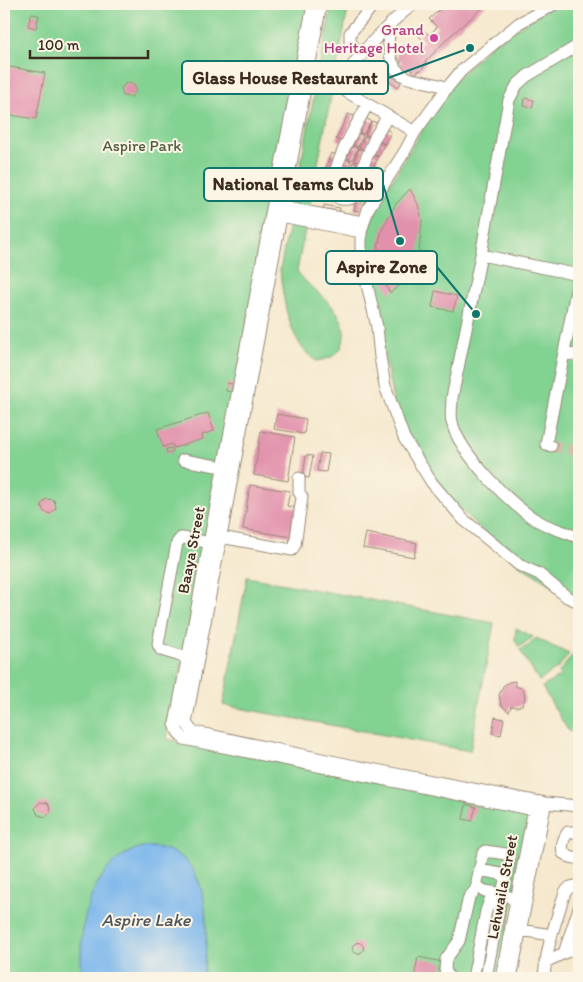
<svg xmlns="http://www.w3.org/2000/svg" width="583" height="982" viewBox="0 0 583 982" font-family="Itim,sans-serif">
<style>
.green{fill:#82d292;stroke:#5e7e58}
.water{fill:#79b6ec;stroke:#5a7085}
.building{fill:#e191ac}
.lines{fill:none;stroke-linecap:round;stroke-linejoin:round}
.minor-tunnel{stroke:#d0c2aa;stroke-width:11;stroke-dasharray:11 5.5;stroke-linecap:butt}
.minor-casing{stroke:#988976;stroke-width:13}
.minor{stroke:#fff;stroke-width:11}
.hotel-dot{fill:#d1479c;stroke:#fcf5e5;stroke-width:2}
.labels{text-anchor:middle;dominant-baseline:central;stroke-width:4;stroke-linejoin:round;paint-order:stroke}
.hotel-label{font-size:16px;fill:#b23c85;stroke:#fcf5e5;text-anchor:end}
.park-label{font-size:16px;fill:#505c41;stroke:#fcf5e5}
.street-label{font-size:16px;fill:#3b2a1e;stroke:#fcf5e5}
.water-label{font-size:18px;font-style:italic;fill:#4e545c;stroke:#fcf5e5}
.leader{fill:none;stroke:#0f766e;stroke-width:2}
.callout-dot{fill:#0f766e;stroke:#fcf5e5;stroke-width:2}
.callout{fill:#fcf5e5;stroke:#0f766e;stroke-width:2}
.callout-label{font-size:18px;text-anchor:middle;font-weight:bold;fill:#3b2a1e}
</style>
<rect width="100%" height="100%" fill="#fcf5e5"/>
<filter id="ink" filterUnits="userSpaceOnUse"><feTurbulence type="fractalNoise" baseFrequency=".02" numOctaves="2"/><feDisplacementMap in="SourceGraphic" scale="10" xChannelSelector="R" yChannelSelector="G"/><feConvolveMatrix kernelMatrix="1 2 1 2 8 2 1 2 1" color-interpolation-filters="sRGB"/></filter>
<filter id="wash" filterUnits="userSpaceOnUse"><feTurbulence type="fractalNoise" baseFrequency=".0096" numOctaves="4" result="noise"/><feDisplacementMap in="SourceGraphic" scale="20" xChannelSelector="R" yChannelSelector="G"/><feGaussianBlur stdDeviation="1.12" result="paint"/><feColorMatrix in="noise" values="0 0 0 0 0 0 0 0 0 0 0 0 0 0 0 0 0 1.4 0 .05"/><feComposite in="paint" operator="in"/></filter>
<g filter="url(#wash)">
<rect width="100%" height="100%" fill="#f5e8cd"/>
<path class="green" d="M9 4H309L167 739 531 812 498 978H4V29Z
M332 4H349L297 271C312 294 351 308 343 343 339 356 329 359 316 361 312 357 307 354 304 350 287 328 283 297 280 270Z
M555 4H579V602L519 565 432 483 395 411 361 232 447 88 492 44Z
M247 577 494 623 470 751 223 705Z
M516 628 533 637 519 647 515 640Z
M536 638 569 654 558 668 539 681 520 650 528 646Z
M573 655 579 658V726L569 732 542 687 560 676 559 672Z"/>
<path class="water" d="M142 847C215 843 209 928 203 978H82C77 930 88 863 142 847Z"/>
<g id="blocks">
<path class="building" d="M446 4H487L450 36 425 62 426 64 420 71 419 70 416 74 409 68V70L401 72 400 63 402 62 396 56 398 53 397 51 404 45 406 46 408 44 416 49 423 41 419 36 424 31 429 35 437 27 429 19Z
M31 14 39 15 36 28 28 26Z
M4 66 45 73 36 119 4 114Z
M390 75 401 83 398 87 387 80Z
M361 78 366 81 356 97 351 93Z
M126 83 134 84 136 91 131 97 123 96 121 88Z
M525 98 534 100 532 108 524 106Z
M348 114 354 116 342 142 336 139Z
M365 118 371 121 364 134 358 132Z
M372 121 377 123 371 137 365 134Z
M4 125 7 126 5 140H4Z
M386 129 391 132 385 144 379 141Z
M357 133 363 135 358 147 352 144Z
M365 136 370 138 364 150 359 147Z
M379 142 384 144 379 156 373 154Z
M352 146 358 148 352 160 347 158Z
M359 148 364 151 359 163 354 160Z
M331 153 337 155 328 180 322 178Z
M373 155 378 157 373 169 368 167Z
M346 159 351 161 347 173 342 171Z
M353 162 358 164 354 175 349 173Z
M4 183 9 184 4 203Z
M410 189 418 204 422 220 419 252 414 267 406 280 390 293 380 275 377 261 378 246 382 230 389 216 396 204Z
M357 196 363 198 359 211 354 210Z
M324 205 340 208 339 215 323 212Z
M435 291 457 296 453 311 432 307Z
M227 383 233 384 231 392 226 391Z
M208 413 214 431 202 435 203 439 174 448 172 444 163 447 157 429Z
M277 414 306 419 304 434 274 429Z
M261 431 295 437 288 481 254 475Z
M172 448 173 452 167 454 166 449Z
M320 453 329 454 326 472 317 471Z
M306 455 313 456 309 478 303 477Z
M250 485 290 491 287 506 297 508 292 537 243 529Z
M46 499 54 500 56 508 51 514 44 512 41 505Z
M366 533 417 543 414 557 363 548Z
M515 681V686L521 688 524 691 525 699 522 705 517 707 511 706 509 712 501 705 499 695 503 686 509 682Z
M495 717 504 719 501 735 492 733Z
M40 802 48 803 51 811 46 817 38 815 35 808Z
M466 804 476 807 472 821 463 819Z
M352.5 948a5.5 5.5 0 1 1 11 0a5.5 5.5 0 1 1-11 0Z
M418 957 443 962 440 978H414Z
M579 973V978H568Z"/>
</g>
</g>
<g filter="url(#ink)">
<use href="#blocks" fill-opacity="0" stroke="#988976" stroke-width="1"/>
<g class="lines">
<path class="minor-tunnel" d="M551 446 579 451"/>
<defs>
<path id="minor" d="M321 4 186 723 191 730 195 732 350 765 545 803 579 806
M414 4C393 19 351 60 342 84L347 92 415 132
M555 4 519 23 461 71 447 88 415 132 405 151 368 209 361 232V259L377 327 380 357 385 386 404 438 432 483 463 519 519 565 539 574 567 597 579 602
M313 5 271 214 175 724 178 732 184 739 544 812
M388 27C389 48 387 73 412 79 424 82 435 83 447 88
M579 45 527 76 517 85 509 100 481 255 452 398C452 406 450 415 452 422 458 451 513 509 540 522 552 529 567 532 579 538
M361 56 350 42V33L374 4
M368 104C355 127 331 166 332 193 338 199 343 201 352 198L365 161 375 137 388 116
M276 206 363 222
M276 215 361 232
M481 255 579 275
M564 353 579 356
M551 446 546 444 579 276
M183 460 228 468
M215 536 292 550 295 545 302 497 299 492V478
M194 660 161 650 158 644 177 543 181 538 193 539 209 543
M579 832H568C563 839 561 845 563 853L570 857 579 859
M479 870 506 875
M502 894 510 857 506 854 485 851 483 853 477 882 478 887 485 891C497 893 507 893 516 902
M515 929 551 935
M564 953 579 908
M545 962 579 946
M449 978 445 970 446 959 459 941 469 897 478 887
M473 978 486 911 493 892
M486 978 498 914 500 893
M501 978 535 803
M511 978 545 806
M544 978C546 948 556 921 565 892L570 887 579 885"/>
</defs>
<use href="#minor" class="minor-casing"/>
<use href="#minor" class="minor"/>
</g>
</g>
<circle class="hotel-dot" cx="434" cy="38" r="5"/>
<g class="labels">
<g class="hotel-label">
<text x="424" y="29">Grand<tspan x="424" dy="18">Heritage Hotel</tspan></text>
</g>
<g class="park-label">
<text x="142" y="145">Aspire Park</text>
</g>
<g class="street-label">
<text transform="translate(191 550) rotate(-79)">Baaya Street</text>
<text transform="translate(502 887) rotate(-79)">Lehwaila Street</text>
</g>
<g class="water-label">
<text x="146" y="920">Aspire Lake</text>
</g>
</g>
<path class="leader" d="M470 48L388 78M400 241L383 184M476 314L437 267"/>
<g class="callout-dot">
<circle cx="470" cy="48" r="5"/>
<circle cx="400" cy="241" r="5"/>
<circle cx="476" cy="314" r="5"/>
</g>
<g class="callout">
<rect x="182" y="61" width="206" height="33" rx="5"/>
<rect x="204" y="168" width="179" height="33" rx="5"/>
<rect x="326" y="251" width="111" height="33" rx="5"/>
</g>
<g class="callout-label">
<text x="285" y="84">Glass House Restaurant</text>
<text x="293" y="190">National Teams Club</text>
<text x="382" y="273">Aspire Zone</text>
</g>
<rect width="583" height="982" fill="none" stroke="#fcf5e5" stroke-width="20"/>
<path d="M30 50v8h118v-8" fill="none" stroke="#3b2a1e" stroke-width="2.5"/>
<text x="38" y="50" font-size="15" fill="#3b2a1e" stroke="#fcf5e5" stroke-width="4" paint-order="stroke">100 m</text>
</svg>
